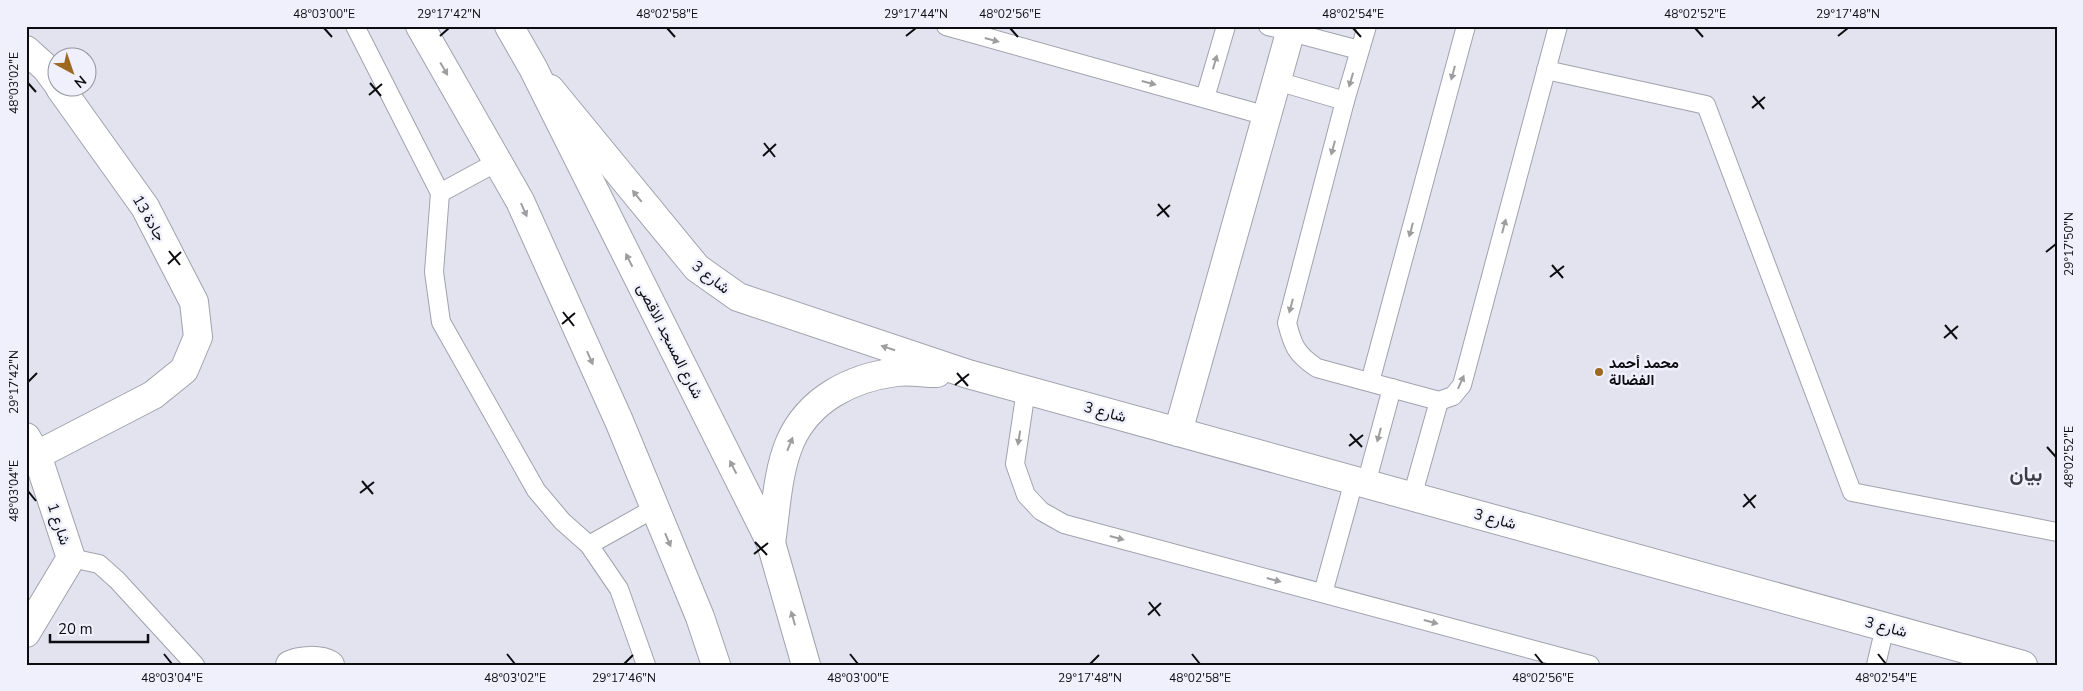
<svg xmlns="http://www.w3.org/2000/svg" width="2083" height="691" font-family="'Nunito Sans',Vazirmatn,sans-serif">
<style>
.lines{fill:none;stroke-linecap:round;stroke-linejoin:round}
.lane-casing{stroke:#a1a2ad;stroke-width:20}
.street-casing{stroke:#a1a2ad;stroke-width:30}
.secondary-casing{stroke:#a1a2ad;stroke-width:30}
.lane{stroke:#fff;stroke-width:18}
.street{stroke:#fff;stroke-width:28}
.secondary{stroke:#fff;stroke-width:28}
.oneway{fill:#9e9ea0}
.ticks{fill:none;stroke:#0d0d11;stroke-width:2}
.poi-dot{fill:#9d6920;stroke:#eff0fc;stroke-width:2}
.labels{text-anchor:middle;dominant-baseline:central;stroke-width:5;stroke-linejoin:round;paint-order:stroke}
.street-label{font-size:15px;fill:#0d0d11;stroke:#eff0fc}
.poi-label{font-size:15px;font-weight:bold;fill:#0d0d11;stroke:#eff0fc;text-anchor:start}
.district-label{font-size:20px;font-weight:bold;fill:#3b3c45;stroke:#eff0fc}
.neatline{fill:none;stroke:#0d0d11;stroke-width:2}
.ticks-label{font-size:12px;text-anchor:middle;fill:#0d0d11}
</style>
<rect width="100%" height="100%" fill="#e2e3ef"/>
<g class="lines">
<g class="lane-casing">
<g id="lane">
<path d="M355 26 440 193 434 272 441 322 536 490 562 521 589 545 619 589 646 665"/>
<path d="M946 26 1267 116"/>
<path d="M1268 26 1359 50"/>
<path d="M1367 26 1345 101 1287 323C1293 346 1296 354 1317 368L1439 401 1453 396 1462 385 1558 26"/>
<path d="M1546 70 1706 105 1852 492 2057 532"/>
<path d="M1277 81 1345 101"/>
<path d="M1205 98 1226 26"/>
<path d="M440 193 497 162"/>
<path d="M1370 382 1466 26"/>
<path d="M1026 390 1015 464 1026 495 1041 511 1064 524 1590 665"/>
<path d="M1366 484 1392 388"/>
<path d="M1412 497 1439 401"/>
<path d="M589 545 655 508"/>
<path d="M71 558 99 564 117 580 195 665"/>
<path d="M1323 593 1354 481"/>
<path d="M1876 665 1885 627"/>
</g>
</g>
<g class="street-casing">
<g id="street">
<path d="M26 50 46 68 58 84"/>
<path d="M550 89 697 268 738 297 968 374 2023 665"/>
<path d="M1178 432 1292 26"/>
<path d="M26 437 37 455 71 558 26 633"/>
<path d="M37 455 153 395 184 370 198 337 194 302 145 207 60 88"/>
<path d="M771 543C776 510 777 473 790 442 809 399 851 378 896 372 909 370 924 373 937 373"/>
<path d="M290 665C300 660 320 659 330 665"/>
</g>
</g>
<g class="secondary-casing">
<g id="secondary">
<path d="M420 26 520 201 619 421 700 617 716 665"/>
<path d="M509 26 533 68 771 543 806 665"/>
</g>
</g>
<use href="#lane" class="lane"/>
<use href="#street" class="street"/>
<use href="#secondary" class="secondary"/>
</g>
<defs><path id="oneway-solid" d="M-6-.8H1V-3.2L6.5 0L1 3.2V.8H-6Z" transform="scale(1.25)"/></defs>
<g class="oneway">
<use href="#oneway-solid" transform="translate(992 40) rotate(15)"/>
<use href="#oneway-solid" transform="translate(1215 62) rotate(-74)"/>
<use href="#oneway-solid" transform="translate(444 69) rotate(60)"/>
<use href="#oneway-solid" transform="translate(1453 73) rotate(105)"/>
<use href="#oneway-solid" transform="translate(1351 80) rotate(106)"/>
<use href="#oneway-solid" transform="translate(1149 83) rotate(15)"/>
<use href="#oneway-solid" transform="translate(1333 148) rotate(105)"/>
<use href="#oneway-solid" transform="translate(637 196) rotate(-129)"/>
<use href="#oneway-solid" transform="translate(524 210) rotate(66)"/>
<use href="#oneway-solid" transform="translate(1504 226) rotate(-75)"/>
<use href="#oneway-solid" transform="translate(1411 230) rotate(105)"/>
<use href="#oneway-solid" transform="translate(629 260) rotate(-117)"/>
<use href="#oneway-solid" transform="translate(1291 306) rotate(105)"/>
<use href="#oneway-solid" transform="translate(888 348) rotate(-162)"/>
<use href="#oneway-solid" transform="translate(590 358) rotate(66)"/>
<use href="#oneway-solid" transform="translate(1461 382) rotate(-66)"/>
<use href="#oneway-solid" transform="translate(1379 435) rotate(105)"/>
<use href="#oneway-solid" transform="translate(1019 438) rotate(99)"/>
<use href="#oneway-solid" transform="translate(790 444) rotate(-68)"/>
<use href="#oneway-solid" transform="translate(733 467) rotate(-117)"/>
<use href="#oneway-solid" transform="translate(1117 538) rotate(15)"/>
<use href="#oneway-solid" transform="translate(668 540) rotate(67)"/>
<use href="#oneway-solid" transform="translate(1274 580) rotate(15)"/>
<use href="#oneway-solid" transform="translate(793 618) rotate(-106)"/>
<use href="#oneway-solid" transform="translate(1431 622) rotate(15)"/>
</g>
<path class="ticks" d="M324 28 332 37M667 28 675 37M1010 28 1018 37M1353 28 1361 37M1695 28 1703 37M440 36 449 28M906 36 916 28M1838 36 1848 28M28 83 36 92M370 83 381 96M369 95 382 84M1753 96 1764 109M1752 108 1765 97M764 143 775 157M763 156 776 144M1158 204 1169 217M1157 216 1170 205M169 251 180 265M2046 252 2056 244M168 264 181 252M1552 265 1563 278M1550 277 1564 266M563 312 574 326M562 324 575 313M1945 325 1957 339M1944 338 1958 326M957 373 968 386M28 382 37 373M955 385 969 374M1350 434 1362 447M1349 446 1363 435M2047 447 2056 457M362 481 373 494M28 491 36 501M360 493 374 482M1744 494 1755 508M1743 507 1756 495M755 542 767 555M754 554 768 543M1149 602 1160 616M1148 615 1161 603M164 654 172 664M507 654 515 664M850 654 858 664M1192 654 1200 664M1535 654 1543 664M1878 654 1886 664M624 664 633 655M1090 664 1099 655"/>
<circle class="poi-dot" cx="1599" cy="372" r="5"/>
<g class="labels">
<g class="street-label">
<text transform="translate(149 218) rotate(60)">جادة 13</text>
<text transform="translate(711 277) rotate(38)">شارع 3</text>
<text transform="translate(670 341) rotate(63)">شارع المسجد الاقصى</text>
<text transform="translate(1105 412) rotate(15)">شارع 3</text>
<text transform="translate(1495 519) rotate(15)">شارع 3</text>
<text transform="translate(59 524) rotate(72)">شارع 1</text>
<text transform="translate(1886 627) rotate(15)">شارع 3</text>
</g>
<g class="poi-label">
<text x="1609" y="363">محمد أحمد<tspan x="1609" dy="17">الفضالة</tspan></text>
</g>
<g class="district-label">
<text x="2026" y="474">بيان</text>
</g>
</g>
<rect width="2083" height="691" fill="none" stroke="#eff0fc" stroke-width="55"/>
<g transform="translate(72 72) rotate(140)"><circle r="24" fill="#eff0fc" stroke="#95959e"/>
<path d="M0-4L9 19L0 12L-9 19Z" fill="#9d6920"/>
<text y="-8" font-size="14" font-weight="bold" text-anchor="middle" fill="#0d0d11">N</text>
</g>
<path d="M50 634v8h98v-8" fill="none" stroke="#0d0d11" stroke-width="2.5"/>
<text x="58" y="634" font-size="15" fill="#0d0d11" stroke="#eff0fc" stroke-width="4" paint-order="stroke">20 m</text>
<rect x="28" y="28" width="2028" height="636" class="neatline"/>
<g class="ticks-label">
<text x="324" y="18">48°03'00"E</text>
<text x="449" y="18">29°17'42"N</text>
<text x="667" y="18">48°02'58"E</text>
<text x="916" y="18">29°17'44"N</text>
<text x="1010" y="18">48°02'56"E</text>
<text x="1353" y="18">48°02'54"E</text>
<text x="1695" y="18">48°02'52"E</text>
<text x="1848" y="18">29°17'48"N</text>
<text transform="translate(14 83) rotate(-90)" y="4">48°03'02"E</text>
<text transform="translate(2069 244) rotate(-90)" y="4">29°17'50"N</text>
<text transform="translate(14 382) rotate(-90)" y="4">29°17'42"N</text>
<text transform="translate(2069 457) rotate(-90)" y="4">48°02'52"E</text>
<text transform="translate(14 491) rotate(-90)" y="4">48°03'04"E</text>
<text x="172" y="682">48°03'04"E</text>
<text x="515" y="682">48°03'02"E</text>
<text x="624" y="682">29°17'46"N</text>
<text x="858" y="682">48°03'00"E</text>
<text x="1090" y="682">29°17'48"N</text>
<text x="1200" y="682">48°02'58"E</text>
<text x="1543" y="682">48°02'56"E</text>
<text x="1886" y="682">48°02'54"E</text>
</g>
</svg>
